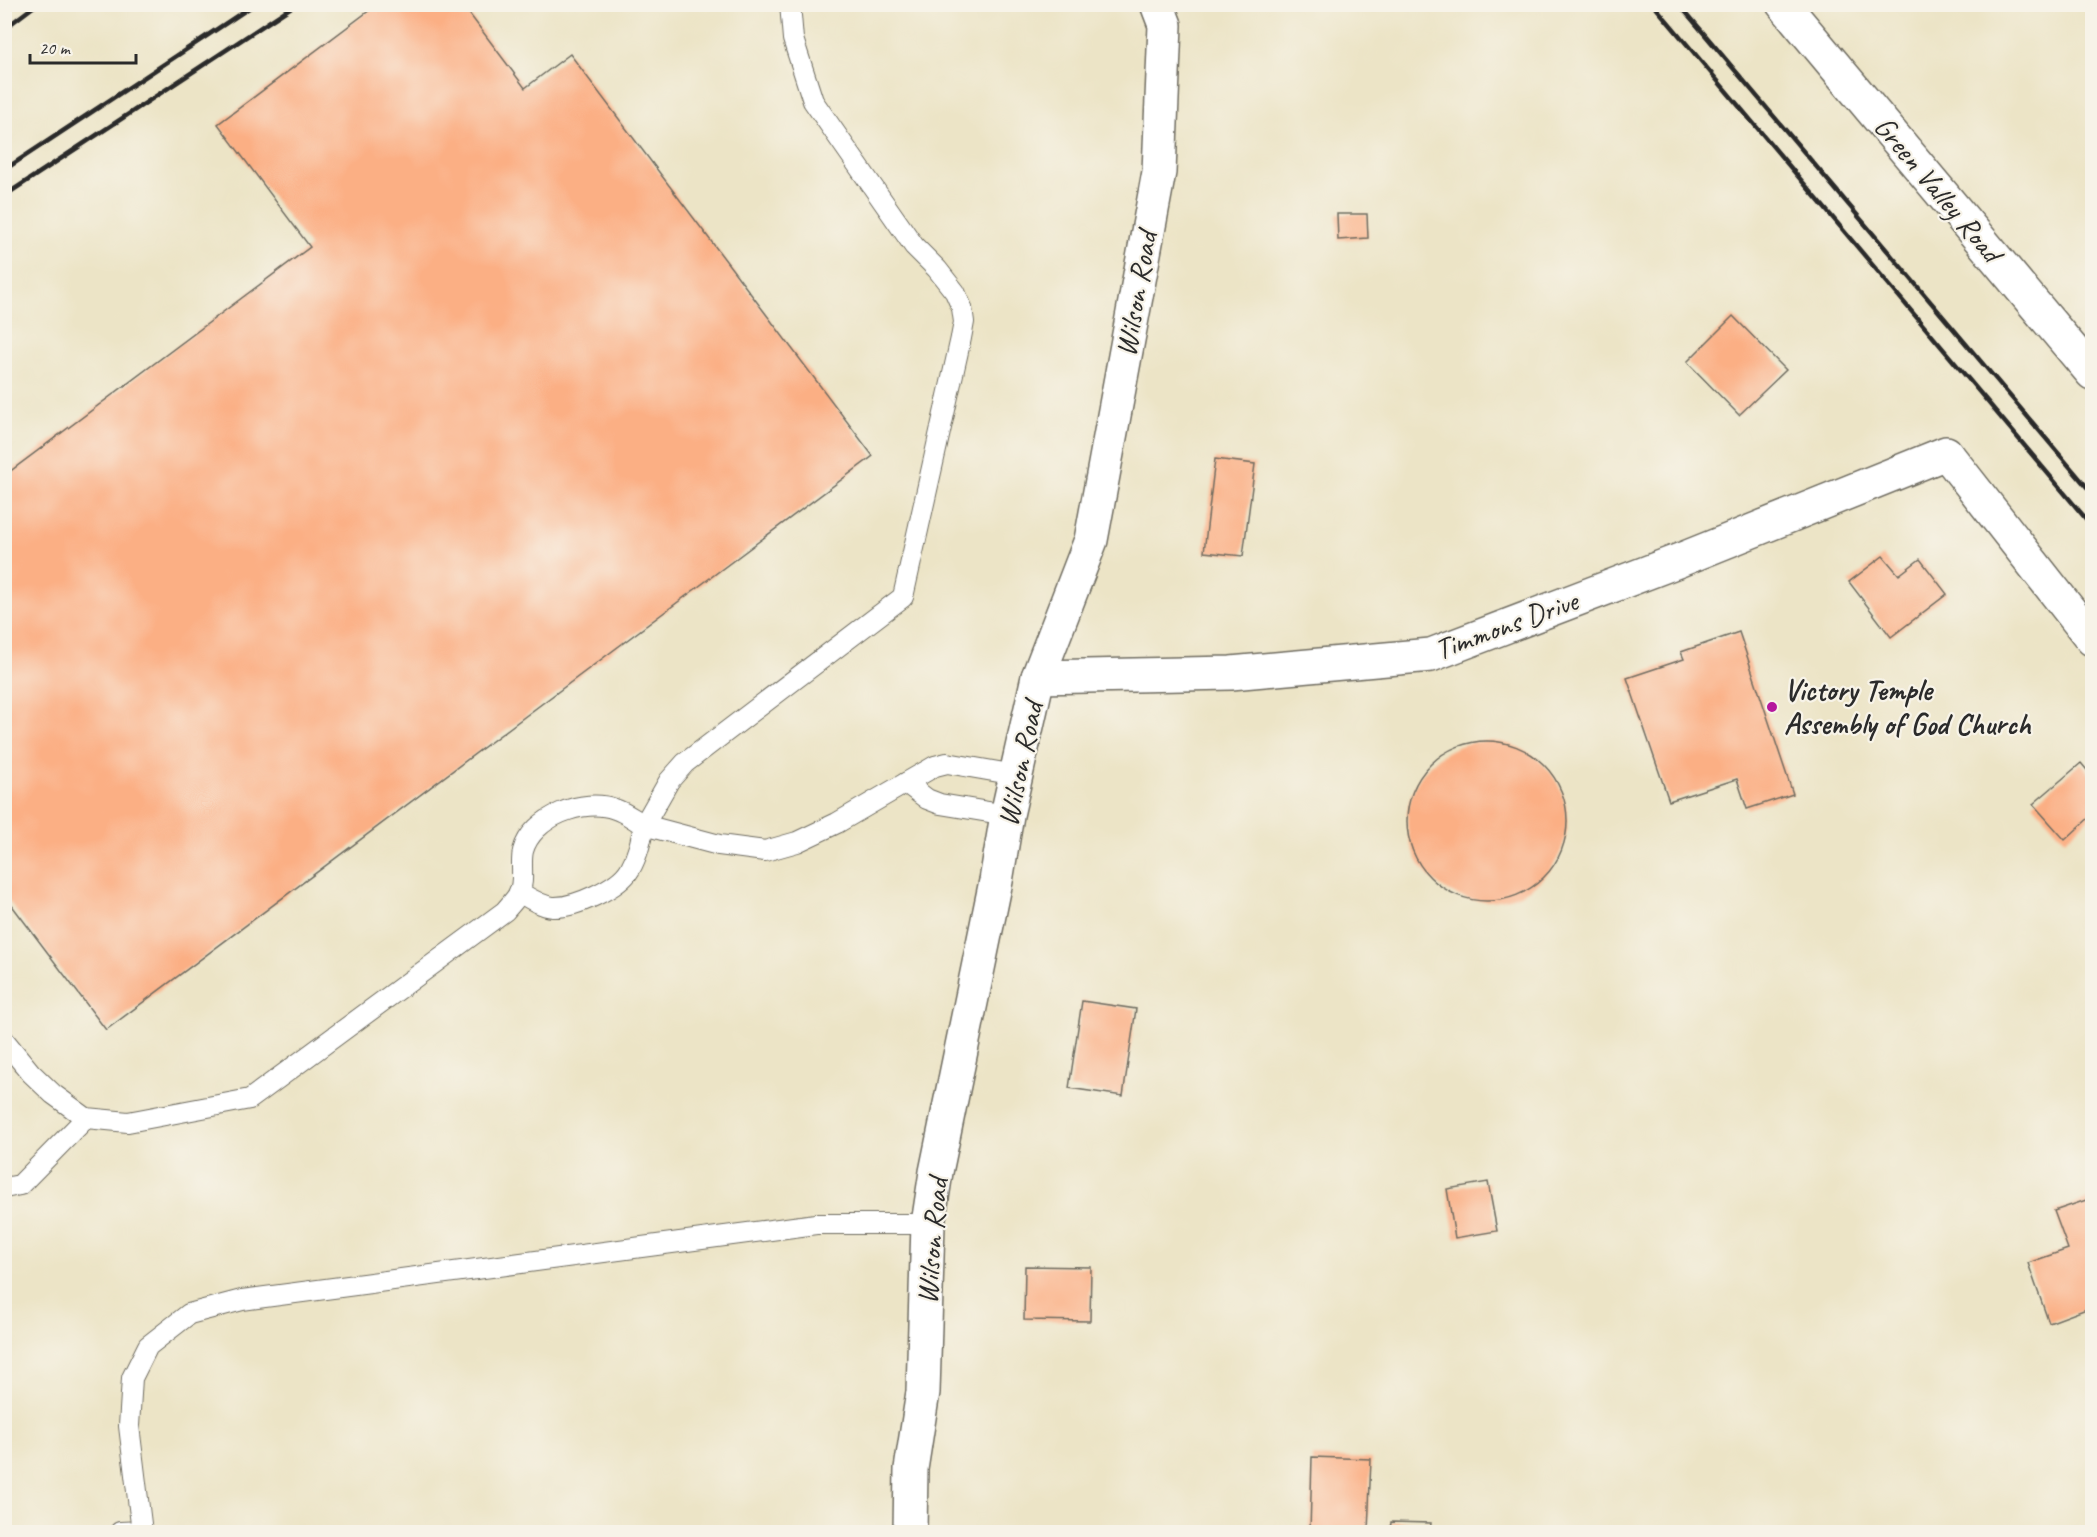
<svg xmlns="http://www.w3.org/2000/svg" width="2097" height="1537" font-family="Caveat,sans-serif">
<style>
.building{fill:#fbaf84}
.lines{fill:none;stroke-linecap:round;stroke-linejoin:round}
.lane-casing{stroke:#6f6c61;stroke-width:22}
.street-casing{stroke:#6f6c61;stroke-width:36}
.lane{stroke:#fff;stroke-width:20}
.street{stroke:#fff;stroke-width:33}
.rail{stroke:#2b2b2b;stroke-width:4.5}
.poi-dot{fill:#b5179e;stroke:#f7f3e8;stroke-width:2}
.labels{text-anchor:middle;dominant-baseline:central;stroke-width:4.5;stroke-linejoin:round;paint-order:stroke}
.street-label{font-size:30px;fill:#2b2b2b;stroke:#f7f3e8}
.poi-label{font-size:30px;font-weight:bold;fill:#2b2b2b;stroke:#f7f3e8;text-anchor:start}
</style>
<rect width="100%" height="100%" fill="#f7f3e8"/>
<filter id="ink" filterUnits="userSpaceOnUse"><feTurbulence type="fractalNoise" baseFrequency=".0167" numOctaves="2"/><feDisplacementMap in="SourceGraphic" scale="12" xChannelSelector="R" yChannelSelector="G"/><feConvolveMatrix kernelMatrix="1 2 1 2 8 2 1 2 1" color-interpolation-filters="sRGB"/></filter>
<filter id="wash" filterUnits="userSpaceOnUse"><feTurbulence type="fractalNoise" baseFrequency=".008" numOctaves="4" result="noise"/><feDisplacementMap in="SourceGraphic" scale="24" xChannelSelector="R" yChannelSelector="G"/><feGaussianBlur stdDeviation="1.35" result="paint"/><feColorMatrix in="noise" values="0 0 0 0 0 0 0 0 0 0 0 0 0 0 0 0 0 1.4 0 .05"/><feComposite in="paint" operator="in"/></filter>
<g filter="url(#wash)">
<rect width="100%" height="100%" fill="#ece4c6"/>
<g id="blocks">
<g class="building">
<path d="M378 4H462L525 88 570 54 873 456 106 1030 4 895V476L310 247 218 124Z"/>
<path d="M1337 214H1367L1368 238 1338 240Z"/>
<path d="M1733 316 1786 370 1739 415 1687 362Z"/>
<path d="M1215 459 1255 464 1243 556 1204 552Z"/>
<path d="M1883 556 1899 575 1920 559 1947 594 1891 637 1849 582Z"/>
<path d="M1739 632 1793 794 1747 809 1737 779 1669 801 1627 678 1684 659 1681 652Z"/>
<circle cx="1487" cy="821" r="80"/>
<path d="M2081 763 2092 776V815L2065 840 2033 804Z"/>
<path d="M1082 1001 1136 1009 1123 1096 1069 1088Z"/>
<path d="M1488 1182 1497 1231 1455 1238 1447 1189Z"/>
<path d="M2092 1198V1307L2049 1323 2028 1263 2068 1249 2054 1211Z"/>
<path d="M1025 1266 1091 1267 1090 1321 1024 1320Z"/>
<path d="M1312 1457 1371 1459 1368 1532H1310Z"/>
<path d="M1391 1522 1431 1523 1430 1532H1390Z"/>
</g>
</g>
</g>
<g filter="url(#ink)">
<use href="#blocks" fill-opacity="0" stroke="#6f6c61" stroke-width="1.5"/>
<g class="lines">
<g class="lane-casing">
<g id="lane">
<path d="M906 783 927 799 940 804 1007 815"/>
<path d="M519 892C529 898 541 906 553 907 574 908 619 888 630 869 638 855 641 840 644 825L719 845 765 851 797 842 837 823 935 766 947 763 1016 775"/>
<path d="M4 1040 31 1073 53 1094 86 1118 128 1122 250 1099 505 911C509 906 516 899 519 893 525 881 520 864 523 851 532 817 584 797 615 809 625 812 635 820 644 825L669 781 685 763 903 597 961 338 964 322 962 308 955 292 937 269 914 246 813 101 793 39 790 4"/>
<path d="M4 1188 20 1185 86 1118"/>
<path d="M120 1532 142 1531"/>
<path d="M142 1532 129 1426 132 1378 148 1346 189 1314 242 1300 816 1224H928"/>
</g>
</g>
<g class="street-casing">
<g id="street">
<path d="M1783 4 2092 373"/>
<path d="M1038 677 1231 673 1431 655 1680 560 1946 453 2092 639"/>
<path d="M910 1532 911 1469 923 1392 928 1224 936 1172 996 881 1007 815 1038 677 1091 540 1159 172 1165 25 1157 4"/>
</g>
</g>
<use href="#lane" class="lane"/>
<use href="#street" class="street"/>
<g class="rail">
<path d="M1653 4 2092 526"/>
<path d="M1679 4 2092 493"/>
<path d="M4 29 37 4"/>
<path d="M4 170 255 4"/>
<path d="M4 196 296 4"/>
</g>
</g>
</g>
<circle class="poi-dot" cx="1772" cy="707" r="6"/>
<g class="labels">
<g class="street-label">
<text transform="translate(1938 189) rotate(50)">Green Valley Road</text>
<text transform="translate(1136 294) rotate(-80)">Wilson Road</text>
<text transform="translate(1506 625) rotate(-20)">Timmons Drive</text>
<text transform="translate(1020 764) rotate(-78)">Wilson Road</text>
<text transform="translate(932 1241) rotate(-85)">Wilson Road</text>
</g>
<g class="poi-label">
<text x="1784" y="690">Victory Temple<tspan x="1784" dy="34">Assembly of God Church</tspan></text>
</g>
</g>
<rect width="2097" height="1537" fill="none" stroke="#f7f3e8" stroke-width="24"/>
<path d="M30 54v9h106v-9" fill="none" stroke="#2b2b2b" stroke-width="3"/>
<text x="39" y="54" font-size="18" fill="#2b2b2b" stroke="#f7f3e8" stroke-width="4.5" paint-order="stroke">20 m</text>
</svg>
